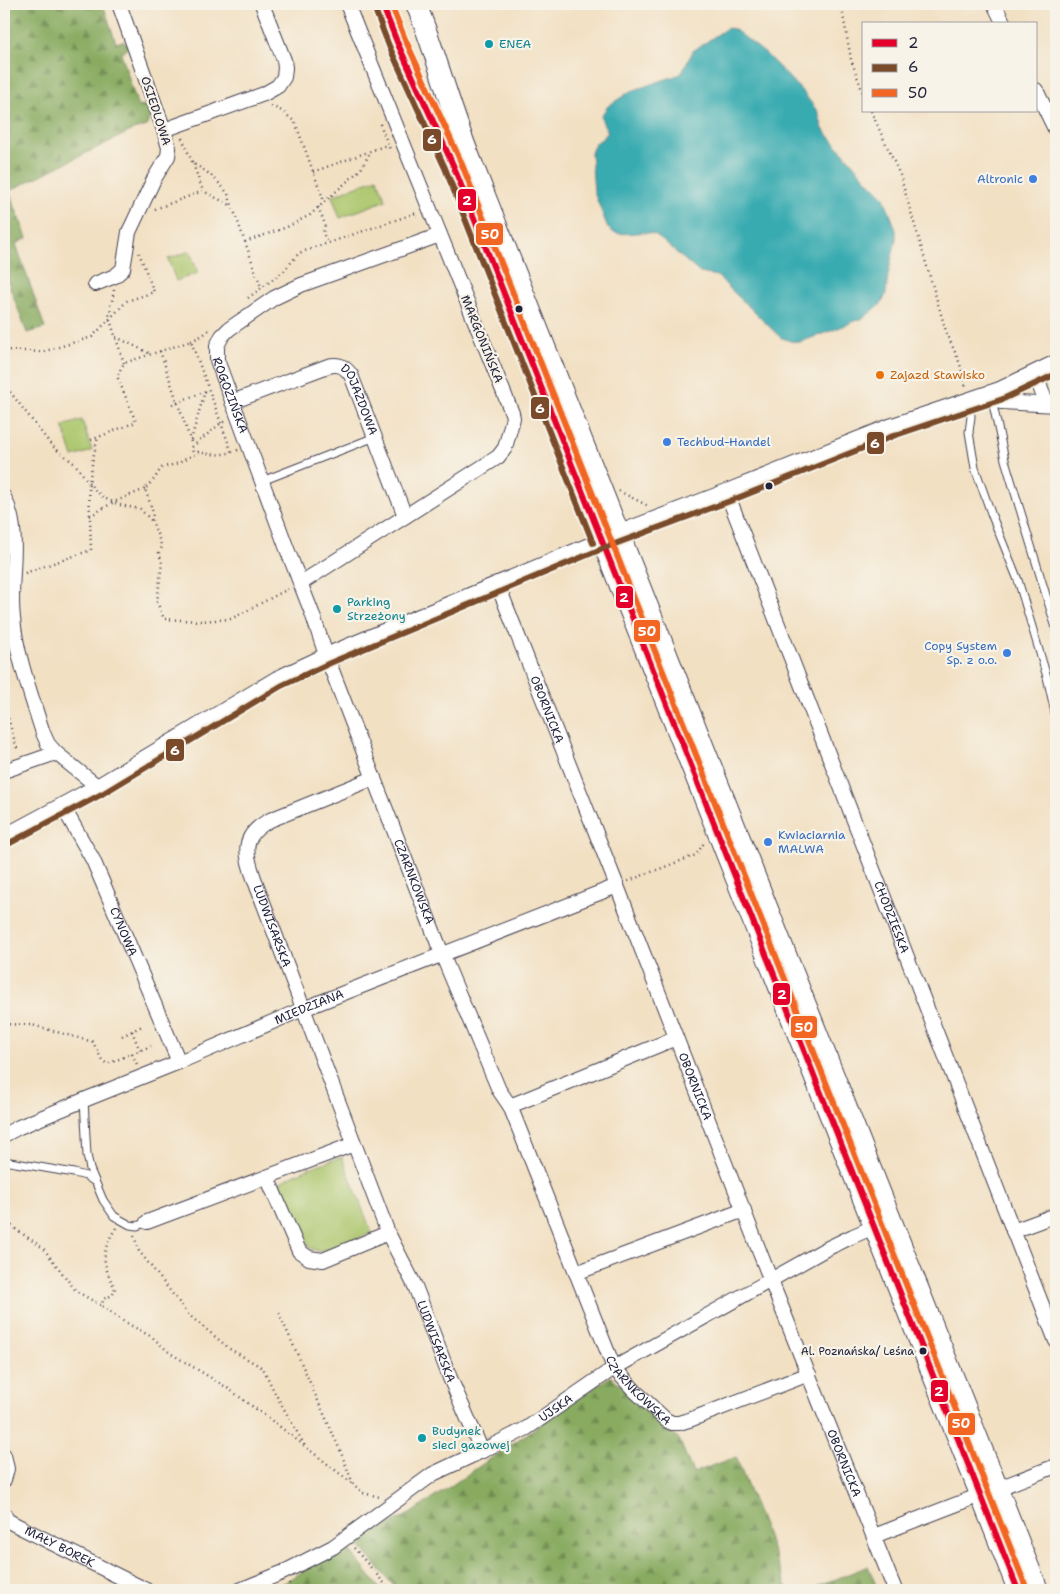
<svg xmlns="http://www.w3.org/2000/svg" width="1060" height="1594" font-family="'Shantell Sans',sans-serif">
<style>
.forest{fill:url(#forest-firs);stroke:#55664e}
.green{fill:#abc66c;stroke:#667454}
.water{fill:#39abb1;stroke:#2e6676}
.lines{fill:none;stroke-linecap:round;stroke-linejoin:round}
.service-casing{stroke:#413e4f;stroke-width:9}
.minor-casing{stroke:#413e4f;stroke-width:16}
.tertiary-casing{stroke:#413e4f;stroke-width:20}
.secondary-casing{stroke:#413e4f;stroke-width:22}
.path{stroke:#413e4f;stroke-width:2.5;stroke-dasharray:1 4;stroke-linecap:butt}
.service{stroke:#fff;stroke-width:7}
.minor{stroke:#fff;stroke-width:14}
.tertiary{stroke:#fff;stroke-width:18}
.secondary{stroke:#fff;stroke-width:20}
.bus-1-casing{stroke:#f7f3e8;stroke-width:10}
.bus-2-casing{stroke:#f7f3e8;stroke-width:10}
.bus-3-casing{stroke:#f7f3e8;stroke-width:10}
.bus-1{stroke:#e4002b;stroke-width:6}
.bus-2{stroke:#7a4b2a;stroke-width:6}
.bus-3{stroke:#f26522;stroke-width:6}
.culture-dot{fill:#0f9aa8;stroke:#f7f3e8;stroke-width:2}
.shop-dot{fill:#3f7fe0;stroke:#f7f3e8;stroke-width:2}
.bus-dot{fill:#22223b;stroke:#f7f3e8;stroke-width:2}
.food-dot{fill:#e8710a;stroke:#f7f3e8;stroke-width:2}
.labels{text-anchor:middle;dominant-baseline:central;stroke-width:4.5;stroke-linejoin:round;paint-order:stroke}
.bus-label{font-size:11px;fill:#22223b;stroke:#f7f3e8;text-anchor:end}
.culture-label{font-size:12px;fill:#0d838f;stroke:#f7f3e8;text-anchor:start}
.street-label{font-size:12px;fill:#22223b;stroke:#f7f3e8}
.shop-label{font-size:12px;fill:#366cbe;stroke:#f7f3e8;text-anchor:end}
.food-label{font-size:12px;fill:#c56008;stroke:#f7f3e8;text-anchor:start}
.line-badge{stroke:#f7f3e8;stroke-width:2}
.badge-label{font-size:14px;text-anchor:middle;font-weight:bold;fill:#fff}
</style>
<defs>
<pattern id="forest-firs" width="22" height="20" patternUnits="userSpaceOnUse" patternTransform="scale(1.25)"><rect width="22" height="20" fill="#88ab60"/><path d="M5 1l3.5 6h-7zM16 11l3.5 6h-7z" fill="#6f8b50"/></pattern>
</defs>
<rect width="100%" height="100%" fill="#f7f3e8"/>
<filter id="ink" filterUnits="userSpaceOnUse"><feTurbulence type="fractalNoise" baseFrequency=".02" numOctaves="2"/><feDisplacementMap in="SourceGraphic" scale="10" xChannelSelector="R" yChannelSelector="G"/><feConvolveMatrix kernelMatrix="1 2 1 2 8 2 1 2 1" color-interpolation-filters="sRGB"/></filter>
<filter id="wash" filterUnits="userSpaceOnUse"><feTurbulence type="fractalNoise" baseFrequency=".0096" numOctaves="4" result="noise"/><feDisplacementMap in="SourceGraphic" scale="20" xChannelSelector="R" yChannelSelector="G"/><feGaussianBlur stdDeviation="1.12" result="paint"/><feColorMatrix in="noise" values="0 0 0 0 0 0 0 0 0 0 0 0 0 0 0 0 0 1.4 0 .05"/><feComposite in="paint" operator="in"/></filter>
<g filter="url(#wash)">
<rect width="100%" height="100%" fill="#f2e0c3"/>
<g class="forest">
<path d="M4 4H103L116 43 123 41 127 44C128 51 125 50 121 53L138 107 145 105 150 112 147 126 133 130 9 191 27 238 16 244 45 328 27 333 4 271Z"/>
<path d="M611 1376 679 1439 693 1473 736 1457 788 1590H397L355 1540 410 1514Z"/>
<path d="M345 1545 381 1590H264L284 1583Z"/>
<path d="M868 1566 878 1590H809Z"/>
</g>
<g class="green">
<path d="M377 178 386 200 340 218 332 196Z"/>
<path d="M190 251 198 273 176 281 168 259Z"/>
<path d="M82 420 92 451 73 457 63 426Z"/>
<path d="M342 1157 372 1233 332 1248 318 1251 310 1248 294 1216 279 1183C298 1171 320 1164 342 1157Z"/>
</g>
<path class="water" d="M727 28 734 29 766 54 803 92 818 112 823 129 867 180 884 197 896 230V239L888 275 886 294 882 303 865 317 836 329 800 342 790 341 780 337 717 276 700 273 656 235C643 228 617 240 608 228L594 192 591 153 595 143 602 139 608 132 603 123 601 116 608 106 631 91 681 74 693 51Z"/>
</g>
<g filter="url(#ink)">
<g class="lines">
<g class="service-casing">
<g id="service">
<path d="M992 400 1005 460 1056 628"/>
<path d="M970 402 971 417 969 432 975 468 992 516 1018 580 1047 677 1056 717"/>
<path d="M262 481 375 437"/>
<path d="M84 1100 87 1155 90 1169 103 1200 114 1216 130 1225 137 1226 147 1222"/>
<path d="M4 1161 74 1173 86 1176 95 1182"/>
</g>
</g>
<g class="minor-casing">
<g id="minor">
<path d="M994 4 1004 24"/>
<path d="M1036 90 1056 131"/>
<path d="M164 130 264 94 278 86 284 77 285 68 284 60 262 4"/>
<path id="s1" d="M440 235 301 285 274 298 229 329 222 336 217 346V360L287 549 312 613 326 655 442 954 499 1090 510 1106 614 1368 635 1391 666 1420 672 1423H679L692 1419 809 1374"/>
<path d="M95 284 115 276 123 269 129 232 154 179 168 156 169 148 164 130 119 4"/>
<path d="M1039 373C1039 386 1041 394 1049 404"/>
<path d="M980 399 1002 402 1056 405"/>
<path id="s2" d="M232 402 328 366C339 363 344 366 351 375L405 516"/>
<path id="s3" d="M727 493 1056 1341"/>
<path d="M4 497C23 535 8 578 13 618 16 654 32 698 43 733L48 744 56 753"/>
<path d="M301 583 498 457 505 448 513 418 512 413 347 4"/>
<path id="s4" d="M497 583 617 886 771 1281 895 1590"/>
<path d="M4 771 56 753 97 786"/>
<path id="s5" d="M374 778 270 820C240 836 245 853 255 881L388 1233 415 1286 450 1378 482 1451"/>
<path id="s6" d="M62 805 93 860 179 1062"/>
<path d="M4 836 97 786 277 678 326 655 601 540"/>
<path d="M510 1106 676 1038"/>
<path id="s7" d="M4 1135 19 1127 84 1100 179 1062 303 1009 617 886"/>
<path d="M267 1177 299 1251 309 1258 323 1260 388 1233"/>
<path d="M147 1222 354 1144"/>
<path d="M1013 1231 1056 1215"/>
<path d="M576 1273 744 1210"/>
<path d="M4 1455 7 1469 4 1480"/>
<path id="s8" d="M4 1514 7 1520 14 1524 146 1590"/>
<path d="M874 1536 1056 1466"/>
<path id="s9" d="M240 1590 284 1572 333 1547 433 1474 482 1451 527 1428 614 1368 824 1250 853 1236 874 1227"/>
</g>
</g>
<g class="tertiary-casing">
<path id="tertiary" d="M607 539 727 493 890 428 1000 391 1056 364"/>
</g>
<g class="secondary-casing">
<g id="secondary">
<path d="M382 4 397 42 453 165 1018 1590"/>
<path d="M416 4C437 55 450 109 471 160L1038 1590"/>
</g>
</g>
<g class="path">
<path d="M841 4 851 59 864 96"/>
<path d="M271 106 282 111 295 122 324 201"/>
<path d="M871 111 900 175 946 331 960 364 966 388"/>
<path d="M380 124 391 152"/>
<path d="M182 138 193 164C207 170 219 182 228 194L261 287"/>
<path d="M193 164 203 191"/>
<path d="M313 172 387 145"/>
<path d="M318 207 325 224 323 233 327 244"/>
<path d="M155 209 203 191 230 205"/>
<path d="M245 242 287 227 310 215 361 169 371 151"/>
<path d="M114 290 109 317 124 363"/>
<path d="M248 298 284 271 299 253 416 213 417 216"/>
<path d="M116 337 151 354"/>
<path d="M191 341 203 335 209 330"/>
<path d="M4 350 42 352 92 337 127 301 154 292 139 253"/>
<path d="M160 351 191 442 193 454"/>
<path d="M4 384 52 446 75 464 93 488 104 498 120 505 140 509 152 521"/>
<path d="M172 404 209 390"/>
<path d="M91 440 136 422 117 376 124 363 191 341 232 453"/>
<path d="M191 440 205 391"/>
<path d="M192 447 221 423 226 421"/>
<path d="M238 450C222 456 214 455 198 452L179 463 161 468 155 478 145 489 153 512 152 521 162 547 159 553 162 563 157 602 164 619 200 621 231 619 288 589"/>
<path d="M619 491 650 507"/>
<path d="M90 516 114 502 145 489"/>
<path d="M25 573 91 550 89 484 93 458 98 437"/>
<path d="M4 704 18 752"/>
<path d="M628 881 696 855 704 843"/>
<path d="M4 1024 32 1025 93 1042 102 1060 107 1064 151 1046"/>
<path d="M132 1031 140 1051"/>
<path d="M122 1036 142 1026"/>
<path d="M132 1054 138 1066"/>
<path d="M4 1219 14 1228 43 1248 76 1291 102 1306"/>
<path d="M116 1228C100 1252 102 1264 115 1288L113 1295 103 1299 102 1306 123 1321 152 1337 170 1353 226 1387 279 1426 353 1484"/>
<path d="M134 1236 139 1251 189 1315 230 1349 263 1368 275 1393 305 1446"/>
<path d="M279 1313 340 1450 353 1484 363 1493 380 1497"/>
<path d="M354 1548 390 1590"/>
<path d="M289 1583 292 1590"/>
</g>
<use href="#service" class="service"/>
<use href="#minor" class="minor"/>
<use href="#tertiary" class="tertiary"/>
<use href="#secondary" class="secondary"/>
<g class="bus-1-casing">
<path id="bus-1" d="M382 4 397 42 453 165 1018 1590"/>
</g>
<g class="bus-2-casing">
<g id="bus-2">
<path d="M374 7 389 46 445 168 593 543"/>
<path d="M8 844 102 794 281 686 330 663 604 548 730 501 893 436 1003 399 1054 375"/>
</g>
</g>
<g class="bus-3-casing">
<path id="bus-3" d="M391 4 405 39 461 162 1026 1587"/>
</g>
<use href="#bus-1" class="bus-1"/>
<use href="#bus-2" class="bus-2"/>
<use href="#bus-3" class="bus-3"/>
</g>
</g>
<g class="culture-dot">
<circle cx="489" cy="44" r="5"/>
<circle cx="337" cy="609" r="5"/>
<circle cx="422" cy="1438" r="5"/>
</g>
<g class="shop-dot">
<circle cx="1033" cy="179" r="5"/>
<circle cx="667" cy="442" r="5"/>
<circle cx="1007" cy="653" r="5"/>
<circle cx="768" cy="842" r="5"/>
</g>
<g class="bus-dot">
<circle cx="519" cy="309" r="4.5"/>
<circle cx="769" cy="486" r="4.5"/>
<circle cx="923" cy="1351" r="4.5"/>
</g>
<circle class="food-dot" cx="880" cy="375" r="5"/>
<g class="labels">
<g class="bus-label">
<text x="914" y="1351">Al. Poznańska/ Leśna</text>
</g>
<g class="culture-label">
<text x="499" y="44">ENEA</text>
<text x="347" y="602">Parking<tspan x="347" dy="14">Strzeżony</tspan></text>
<text x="432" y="1431">Budynek<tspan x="432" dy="14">sieci gazowej</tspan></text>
</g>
<g class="street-label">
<text transform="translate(156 111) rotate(72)">OSIEDLOWA</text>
<text transform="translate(482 339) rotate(68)">MARGONIŃSKA</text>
<text stroke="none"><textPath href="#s1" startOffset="305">ROGOZIŃSKA</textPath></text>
<text stroke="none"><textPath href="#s2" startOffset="155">DOJAZDOWA</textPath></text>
<text stroke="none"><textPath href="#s4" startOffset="136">OBORNICKA</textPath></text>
<text stroke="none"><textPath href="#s1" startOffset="825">CZARNKOWSKA</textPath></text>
<text stroke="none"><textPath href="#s3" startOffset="455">CHODZIESKA</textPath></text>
<text stroke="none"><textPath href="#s5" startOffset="232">LUDWISARSKA</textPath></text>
<text stroke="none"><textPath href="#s6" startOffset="141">CYNOWA</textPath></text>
<text stroke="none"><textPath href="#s7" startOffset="331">MIEDZIANA</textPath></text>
<text stroke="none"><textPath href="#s4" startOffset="541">OBORNICKA</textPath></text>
<text stroke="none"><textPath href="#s5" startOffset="679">LUDWISARSKA</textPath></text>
<text stroke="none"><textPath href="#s1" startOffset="1384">CZARNKOWSKA</textPath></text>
<text stroke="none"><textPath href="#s9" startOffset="366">UJSKA</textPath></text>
<text stroke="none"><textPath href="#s4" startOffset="946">OBORNICKA</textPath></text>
<text stroke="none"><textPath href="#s8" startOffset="66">MAŁY BOREK</textPath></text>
</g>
<g class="shop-label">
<text x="1023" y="179">Altronic</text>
<text x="677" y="442" text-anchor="start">Techbud-Handel</text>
<text x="997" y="646">Copy System<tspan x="997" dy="14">Sp. z o.o.</tspan></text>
<text x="778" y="835" text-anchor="start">Kwiaciarnia<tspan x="778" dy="14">MALWA</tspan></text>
</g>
<g class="food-label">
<text x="890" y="375">Zajazd Stawisko</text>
</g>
</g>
<g class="line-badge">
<rect x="422" y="128" width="20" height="24" rx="5" fill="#7a4b2a"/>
<rect x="457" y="188" width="20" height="24" rx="5" fill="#e4002b"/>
<rect x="475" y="222" width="29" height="24" rx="5" fill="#f26522"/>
<rect x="530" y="396" width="20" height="24" rx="5" fill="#7a4b2a"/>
<rect x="866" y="431" width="19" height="24" rx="5" fill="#7a4b2a"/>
<rect x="615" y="585" width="19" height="24" rx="5" fill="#e4002b"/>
<rect x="633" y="619" width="28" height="24" rx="5" fill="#f26522"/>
<rect x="165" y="738" width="20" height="24" rx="5" fill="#7a4b2a"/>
<rect x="772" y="982" width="19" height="24" rx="5" fill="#e4002b"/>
<rect x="790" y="1015" width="28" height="24" rx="5" fill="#f26522"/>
<rect x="930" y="1379" width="19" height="24" rx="5" fill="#e4002b"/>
<rect x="947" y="1412" width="29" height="24" rx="5" fill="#f26522"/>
</g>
<g class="badge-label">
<text x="432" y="144">6</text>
<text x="467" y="205">2</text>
<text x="490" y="239">50</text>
<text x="540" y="413">6</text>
<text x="875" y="448">6</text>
<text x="624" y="602">2</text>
<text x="647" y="636">50</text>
<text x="175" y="755">6</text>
<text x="782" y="999">2</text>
<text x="804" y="1032">50</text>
<text x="939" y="1396">2</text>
<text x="961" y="1428">50</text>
</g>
<rect width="1060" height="1594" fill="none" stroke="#f7f3e8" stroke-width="20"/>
<rect x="862" y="22" width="175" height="90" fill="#f7f3e8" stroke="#a29fa3"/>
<rect x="872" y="39" width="25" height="8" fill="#e4002b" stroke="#a29fa3"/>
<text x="908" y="48" font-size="15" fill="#22223b">2</text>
<rect x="872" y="64" width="25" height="8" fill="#7a4b2a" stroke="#a29fa3"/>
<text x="908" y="72" font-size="15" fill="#22223b">6</text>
<rect x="872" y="89" width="25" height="8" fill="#f26522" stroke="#a29fa3"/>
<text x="908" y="98" font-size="15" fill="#22223b">50</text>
</svg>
